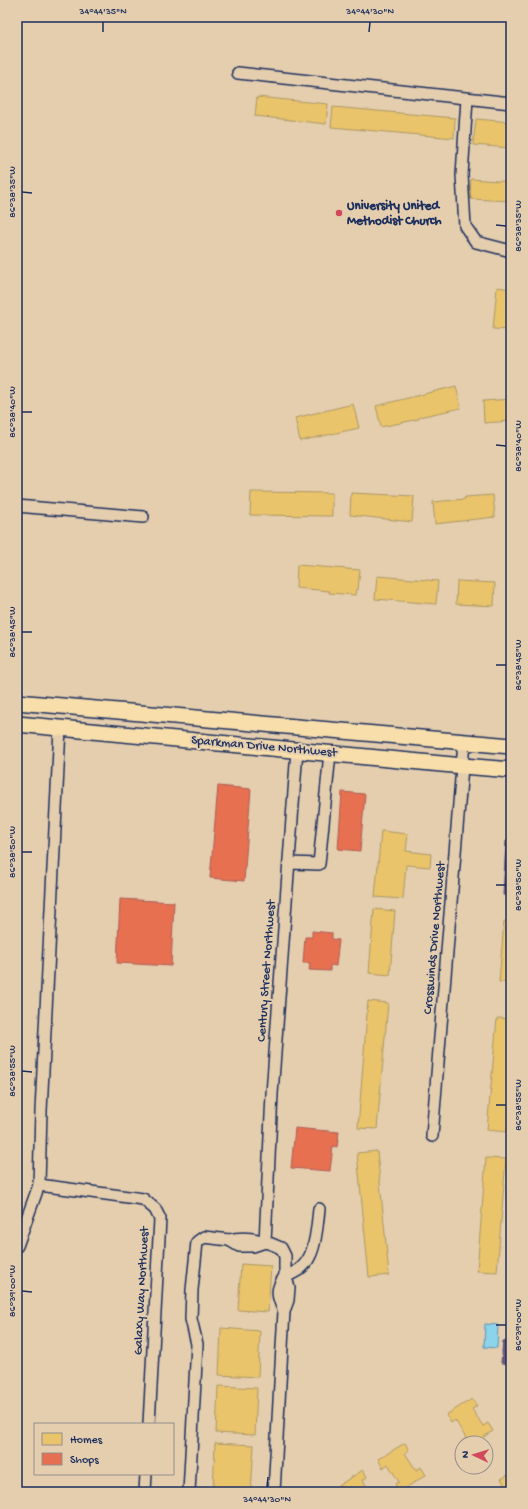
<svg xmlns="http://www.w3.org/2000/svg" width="528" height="1509" font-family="'Gochi Hand',sans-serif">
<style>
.water{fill:#8bd4ec;stroke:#5e92b3}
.homes{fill:#e9c46a;stroke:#ab9766}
.shops{fill:#e76f51;stroke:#aa5c55}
.offices{fill:#6d597a;stroke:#544c72}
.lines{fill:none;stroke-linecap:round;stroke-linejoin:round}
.minor-casing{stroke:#1b2f5e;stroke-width:14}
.major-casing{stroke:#1b2f5e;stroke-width:18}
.minor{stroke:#e5ceae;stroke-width:11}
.major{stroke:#f8deab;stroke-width:15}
.ticks{fill:none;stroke:#1b2f5e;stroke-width:1.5}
.poi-dot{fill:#d1495b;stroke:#e5ceae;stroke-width:1.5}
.labels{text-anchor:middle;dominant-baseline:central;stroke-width:4;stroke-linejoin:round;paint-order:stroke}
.poi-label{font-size:13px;font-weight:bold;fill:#1b2f5e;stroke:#e5ceae;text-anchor:start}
.street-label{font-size:13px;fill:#1b2f5e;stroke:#e5ceae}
.neatline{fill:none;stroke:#1b2f5e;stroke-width:1.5}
.ticks-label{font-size:10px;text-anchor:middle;fill:#1b2f5e}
</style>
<rect width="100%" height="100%" fill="#e5ceae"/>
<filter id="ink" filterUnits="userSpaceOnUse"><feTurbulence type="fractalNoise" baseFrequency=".025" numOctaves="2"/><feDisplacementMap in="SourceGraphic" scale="8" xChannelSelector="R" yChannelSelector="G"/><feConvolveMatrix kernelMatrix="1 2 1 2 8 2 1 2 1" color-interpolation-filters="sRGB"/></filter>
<g filter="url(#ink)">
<path class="water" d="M485 1324 498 1325 497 1348 484 1347Z"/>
<g class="homes">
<path d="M257 97 328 104 326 124 255 116Z"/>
<path d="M333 107 455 118 454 138 331 127Z"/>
<path d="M476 119 511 122V148L473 145Z"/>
<path d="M471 179 511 182V201L470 199Z"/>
<path d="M497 287 511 289V330L493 329Z"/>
<path d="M456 386 461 408 419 417V419L381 427 376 406Z"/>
<path d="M511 399V421L484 423 483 401Z"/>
<path d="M353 404 359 428 300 441 295 418Z"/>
<path d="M251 492 332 493V516L250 515Z"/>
<path d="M351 493 414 496 412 522 350 515Z"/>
<path d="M493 495 495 517 435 524 433 502 465 499V497Z"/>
<path d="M297 565 360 570 358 590 356 589 355 595 329 593V591L296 588Z"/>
<path d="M377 576 438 581 436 604 375 599Z"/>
<path d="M457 581 495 583 494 606 456 604Z"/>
<path d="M381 831 408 834 406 851 431 854 430 867 406 865 403 899 375 897Z"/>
<path d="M374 909 395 911 390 975 369 973Z"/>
<path d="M504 921 511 922V983L499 982Z"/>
<path d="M368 1001 388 1003 377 1129 358 1128Z"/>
<path d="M497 1018 511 1019V1086L507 1132 487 1130Z"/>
<path d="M377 1151 389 1275 369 1277 357 1153Z"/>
<path d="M486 1158 506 1159 497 1272 477 1271Z"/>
<path d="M241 1264 271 1266 268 1312 238 1310Z"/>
<path d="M221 1328 260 1331 258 1377 219 1375Z"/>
<path d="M218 1386 257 1388 255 1435 216 1433Z"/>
<path d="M472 1399 477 1406 472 1409 483 1426 488 1423 493 1431 474 1443H463L462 1441 466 1438 455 1420 451 1423 446 1415Z"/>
<path d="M215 1443 254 1445 251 1492 213 1490Z"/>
<path d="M405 1443 409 1450 405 1453 416 1470 421 1467 426 1475 399 1492 395 1484 399 1482 388 1464 383 1468 378 1459Z"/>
<path d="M363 1470 367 1477 363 1480 370 1492H339L336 1487Z"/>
<path d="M511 1473V1492H493L505 1485 501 1479Z"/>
<path d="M490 1488 493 1492H482Z"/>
</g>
<g class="shops">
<path d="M218 786 251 789 244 881 210 878Z"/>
<path d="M342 792 365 794 360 851 338 849Z"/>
<path d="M120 899 174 902 171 966 117 963Z"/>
<path d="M312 931 332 933V939L339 940 336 966 330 965V971L309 970 310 963H303L305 937H312Z"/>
<path d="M295 1128 339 1132 337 1147 333 1146 330 1171 291 1168Z"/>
</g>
<g class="offices">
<path d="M506 841H511V896L503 895Z"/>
<path d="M509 1331H511V1364L501 1363 503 1341H508Z"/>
</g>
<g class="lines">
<g class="minor-casing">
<g id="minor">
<path d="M238 73 511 103"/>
<path d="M467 99 462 175 465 226 476 242 511 251"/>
<path d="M17 506 143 517"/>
<path d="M289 863 319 864 330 753"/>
<path d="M432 1136 464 742"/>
<path d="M39 1185 143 1199 155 1209 160 1219 149 1424"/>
<path d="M229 1240C247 1235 264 1240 281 1248L285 1256V1276L289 1287 288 1300 284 1311 274 1492"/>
<path d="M265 1242 272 1094 297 750"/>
<path d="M17 1246 39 1185 41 1111 60 728"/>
<path d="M284 1311C277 1297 275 1289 285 1276 316 1269 316 1235 319 1209"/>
<path d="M145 1492 146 1474"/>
<path d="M189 1492 197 1344 191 1319 192 1290 197 1242 204 1237 229 1240 239 1246H253L265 1242"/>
</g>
</g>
<g class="major-casing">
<g id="major">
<path d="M17 702 511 746"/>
<path d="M17 724 463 766 511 770"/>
</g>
</g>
<use href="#minor" class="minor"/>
<use href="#major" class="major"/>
</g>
</g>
<path class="ticks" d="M103 32V22M369 32 370 22M22 192 32 193M496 225 506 226M22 412H32M496 445 506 446M22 632H32M496 665H506M22 852H32M496 885H506M22 1071 32 1072M496 1105H506M22 1291 32 1292M496 1325H506M267 1487 268 1477"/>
<circle class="poi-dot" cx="339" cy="213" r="4"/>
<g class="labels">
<g class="poi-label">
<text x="347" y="206">University United<tspan x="347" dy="15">Methodist Church</tspan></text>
</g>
<g class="street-label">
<text transform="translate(264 747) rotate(5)">Sparkman Drive Northwest</text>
<text transform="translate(435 938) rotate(-85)">Crosswinds Drive Northwest</text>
<text transform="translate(267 971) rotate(-86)">Century Street Northwest</text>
<text transform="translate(142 1291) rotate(-87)">Galaxy Way Northwest</text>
</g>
</g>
<rect width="528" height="1509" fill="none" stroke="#e5ceae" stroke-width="44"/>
<rect x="34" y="1423" width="140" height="52" fill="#e5ceae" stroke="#948e8e"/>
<rect x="42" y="1433" width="20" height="12" fill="#e9c46a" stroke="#948e8e"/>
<text x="70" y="1443" font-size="12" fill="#1b2f5e">Homes</text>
<rect x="42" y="1453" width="20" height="12" fill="#e76f51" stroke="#948e8e"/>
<text x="70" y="1463" font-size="12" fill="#1b2f5e">Shops</text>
<g transform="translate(474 1455) rotate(274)"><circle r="19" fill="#e5ceae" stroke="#948e8e"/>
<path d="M0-3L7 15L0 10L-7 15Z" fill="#d1495b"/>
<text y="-6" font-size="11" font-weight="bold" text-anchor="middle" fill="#1b2f5e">N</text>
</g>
<rect x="22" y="22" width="484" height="1465" class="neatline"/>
<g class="ticks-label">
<text x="103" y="14">34°44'35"N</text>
<text x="370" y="14">34°44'30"N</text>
<text transform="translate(11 192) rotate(-90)" y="4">86°38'35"W</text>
<text transform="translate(517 226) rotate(-90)" y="4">86°38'35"W</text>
<text transform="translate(11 412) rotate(-90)" y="4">86°38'40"W</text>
<text transform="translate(517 446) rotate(-90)" y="4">86°38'40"W</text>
<text transform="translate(11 632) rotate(-90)" y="4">86°38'45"W</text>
<text transform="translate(517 665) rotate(-90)" y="4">86°38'45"W</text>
<text transform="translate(11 852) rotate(-90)" y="4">86°38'50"W</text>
<text transform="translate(517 885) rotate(-90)" y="4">86°38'50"W</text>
<text transform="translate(11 1071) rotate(-90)" y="4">86°38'55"W</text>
<text transform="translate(517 1105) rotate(-90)" y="4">86°38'55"W</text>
<text transform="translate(11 1291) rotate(-90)" y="4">86°39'00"W</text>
<text transform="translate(517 1325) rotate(-90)" y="4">86°39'00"W</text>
<text x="267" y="1502">34°44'30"N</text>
</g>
</svg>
